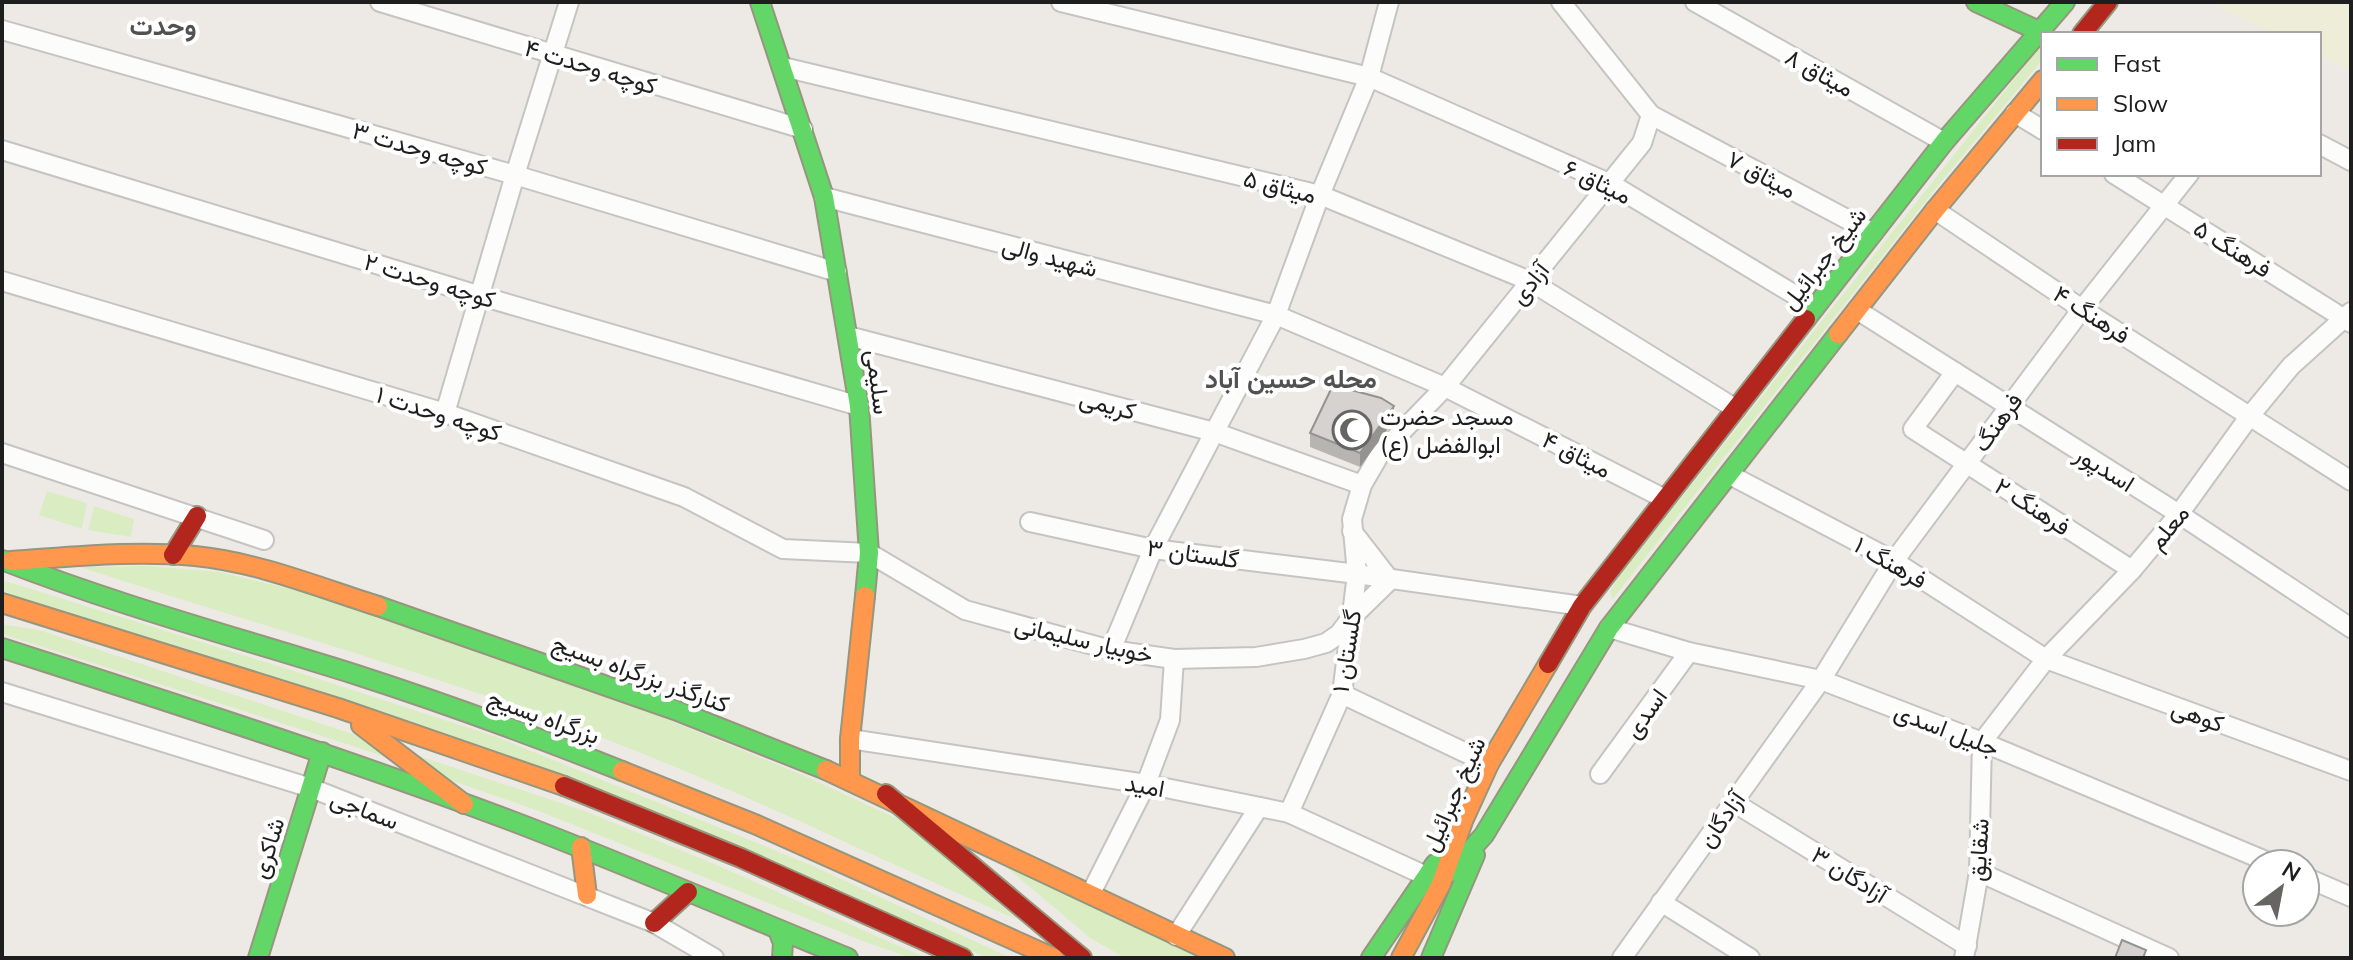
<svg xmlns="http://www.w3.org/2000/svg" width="2353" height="960" font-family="Mulish,Vazirmatn,sans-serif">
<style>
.farmland{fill:#eeeed8}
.grass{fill:#daedc2}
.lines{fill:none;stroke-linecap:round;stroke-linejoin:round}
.street-casing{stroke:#c5c4c2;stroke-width:22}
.fast-casing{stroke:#96967e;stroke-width:22}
.slow-casing{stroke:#96967e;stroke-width:22}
.jam-casing{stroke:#96967e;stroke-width:22}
.street{stroke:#fcfcfb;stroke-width:18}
.fast{stroke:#63d668;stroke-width:18}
.slow{stroke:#ff974d;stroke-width:18}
.jam{stroke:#b3261e;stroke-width:18}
.wall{fill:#b7b5b2}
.shaded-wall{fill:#959391}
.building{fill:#d5d2cf;stroke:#959391;stroke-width:2}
.labels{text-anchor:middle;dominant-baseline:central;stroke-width:8;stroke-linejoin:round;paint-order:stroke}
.street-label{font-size:24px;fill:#1e1e1e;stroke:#fff}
.poi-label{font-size:24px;fill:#1e1e1e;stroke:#fff;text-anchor:start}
.neighbourhood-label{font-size:26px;font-weight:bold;fill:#515151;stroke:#fff}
</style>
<rect width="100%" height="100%" fill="#edeae6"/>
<path class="farmland" d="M2222 2H2351V71L2319 55V34H2275L2213 4Z"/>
<g class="grass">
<path d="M2043 43V59L1940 183 1612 600 1610 591 1622 572Z"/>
<path d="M47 491 87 503 82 529 39 515Z"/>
<path d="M94 506 134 519 131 537 88 530Z"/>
<path d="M148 566 220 572 319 596 647 711 805 776 902 821 1018 920C861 852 708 774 546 717 392 662 234 617 79 567Z"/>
<path d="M2 580 291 670 497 737 811 865 1011 958H987L836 888 2 591Z"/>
<path d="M2 624 39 630 585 811 717 865 926 958H911L868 943 536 810 353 746 2 634Z"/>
<path d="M1004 865 1205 958H1125L1090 938Z"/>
</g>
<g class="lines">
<g class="street-casing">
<g id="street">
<path d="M380 2 803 129"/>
<path d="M1061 2 1369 77 1611 184 1815 307"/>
<path d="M1695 2 1944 142"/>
<path d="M2 30 515 175 837 272"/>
<path d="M783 67 1320 195 1530 281 1736 409"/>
<path d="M2015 113 2043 130"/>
<path d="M1651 115 1873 233"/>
<path d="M2319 144 2351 161"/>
<path d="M2 150 481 296 859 406"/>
<path d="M2114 174 2351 323"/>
<path d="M824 197 1276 315 1445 387 1665 499"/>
<path d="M1935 210 2082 309 2351 481"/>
<path d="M2 281 445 413 684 497 783 549 869 553 965 610 1111 650 1174 659 1256 657 1304 649 1326 643 1339 634 1351 618 1390 580 1352 531"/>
<path d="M1857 310 2179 514 2351 628"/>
<path d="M848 336 1214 432 1362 485"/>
<path d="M1955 372 1913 429 2132 570"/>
<path d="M445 413 515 175 569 2"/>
<path d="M2 453 264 540"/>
<path d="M1730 475 1894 561 2046 659 2351 771"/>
<path d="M1030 522 1153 549 1357 574 1582 606"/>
<path d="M1609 628 1689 652 1821 680 1982 742 2273 864"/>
<path d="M1111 650 1153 549 1276 315 1320 195 1369 77 1389 2"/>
<path d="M2 692 311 788 654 923 714 958"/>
<path d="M1342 694 1489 764"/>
<path d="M850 739 1146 784 1289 813 1426 876"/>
<path d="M1600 774 1689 652"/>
<path d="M1733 802 1967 946"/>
<path d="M1289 813 1342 694 1357 574 1352 519 1362 485 1380 454 1445 387 1642 143 1651 115 1561 2"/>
<path d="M1979 872 2169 958"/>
<path d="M2305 877 2351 897"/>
<path d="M1091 893 1146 784 1170 720 1174 659"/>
<path d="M1661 902 1750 958"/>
<path d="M1176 936 1259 807"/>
<path d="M1622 958 1821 680 1894 561 2082 309 2189 174"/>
<path d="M1964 958 1979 872 1982 742 2046 659 2132 570 2179 514 2249 417 2291 366 2351 312"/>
</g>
</g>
<g class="fast-casing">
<g id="fast">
<path d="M760 2 824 197 859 406 869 553 865 596"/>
<path d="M1976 2 2041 32"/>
<path d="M1806 319 1944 142 2065 2"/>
<path d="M2 560C117 605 236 637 354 674 444 703 534 736 622 771"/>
<path d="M378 606 675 710 826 770"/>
<path d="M2 648C173 703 344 758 512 821 625 864 736 912 848 958"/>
<path d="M1451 872 1484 835 1609 628 1838 334"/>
<path d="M778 930 783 943 782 958"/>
<path d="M258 958 322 752"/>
<path d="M1371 958 1435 864"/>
<path d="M1431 958 1475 855"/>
</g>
</g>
<g class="slow-casing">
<g id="slow">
<path d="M1838 334 1935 210 2043 80"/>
<path d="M11 561C72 557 134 550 195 556 257 562 318 587 378 606"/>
<path d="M2 603 338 708 564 786"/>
<path d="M361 725 464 804"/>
<path d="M826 770 1225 958"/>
<path d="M622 771 757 825 1054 958"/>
<path d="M850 779V739L865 596"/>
<path d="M581 847 587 895"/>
<path d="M1401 958 1441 884 1463 821 1489 764 1548 664"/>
</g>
</g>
<g class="jam-casing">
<g id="jam">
<path d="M2082 34 2108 2"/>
<path d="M173 555 197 516"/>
<path d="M1548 664 1582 606 1806 319"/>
<path d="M564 786 741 858 963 958"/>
<path d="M886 794 1082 958"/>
<path d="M654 923 688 892"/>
</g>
</g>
<use href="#street" class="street"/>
<use href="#fast" class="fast"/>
<use href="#slow" class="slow"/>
<use href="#jam" class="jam"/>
</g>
<path class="wall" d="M1394 420 1360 467 1310 447V433Z"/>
<path class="shaded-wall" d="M1394 406V420L1360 467V453Z"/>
<g class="building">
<path d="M1333 385 1381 398 1394 406 1360 453 1310 433Z"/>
<path d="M2122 940 2146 950 2143 958H2115Z"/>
</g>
<defs>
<g id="mosque-ring" transform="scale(2)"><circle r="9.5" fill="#fff" stroke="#666564" stroke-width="1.5"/><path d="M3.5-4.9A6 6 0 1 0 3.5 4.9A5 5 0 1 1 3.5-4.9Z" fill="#666564"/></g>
</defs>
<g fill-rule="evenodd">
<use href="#mosque-ring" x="1352" y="430"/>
</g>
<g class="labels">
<g class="street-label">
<text transform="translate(591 66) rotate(17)">کوچه وحدت ۴</text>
<text transform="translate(1820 72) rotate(29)">میثاق ۸</text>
<text transform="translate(420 148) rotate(16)">کوچه وحدت ۳</text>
<text transform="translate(1762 174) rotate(28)">میثاق ۷</text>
<text transform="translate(1598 181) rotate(26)">میثاق ۶</text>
<text transform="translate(1280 186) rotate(14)">میثاق ۵</text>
<text transform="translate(2233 248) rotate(32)">فرهنگ ۵</text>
<text transform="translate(1050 256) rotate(15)">شهید والی</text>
<text transform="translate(1823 258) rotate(-52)">شیخ جبرائیل</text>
<text transform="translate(430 280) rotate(17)">کوچه وحدت ۲</text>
<text transform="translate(1529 283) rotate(-51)">آزادی</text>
<text transform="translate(2092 314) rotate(33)">فرهنگ ۴</text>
<text transform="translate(879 382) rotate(83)">سلیمی</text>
<text transform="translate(1108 404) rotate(15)">کریمی</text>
<text transform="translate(439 413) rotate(18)">کوچه وحدت ۱</text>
<text transform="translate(1997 422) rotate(-54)">فرهنگ</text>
<text transform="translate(1577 454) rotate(27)">میثاق ۴</text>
<text transform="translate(2105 468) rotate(32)">اسدپور</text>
<text transform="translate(2033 506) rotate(33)">فرهنگ ۲</text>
<text transform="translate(2168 527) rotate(-51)">معلم</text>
<text transform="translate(1193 553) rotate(8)">گلستان ۳</text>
<text transform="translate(1891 562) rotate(30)">فرهنگ ۱</text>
<text transform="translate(1084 639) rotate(13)">خوبیار سلیمانی</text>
<text transform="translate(1346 651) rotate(-81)">گلستان ۱</text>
<text transform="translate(641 673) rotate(20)">کنارگذر بزرگراه بسیج</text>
<text transform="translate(1645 713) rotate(-54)">اسدی</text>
<text transform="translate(2198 715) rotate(20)">کوهی</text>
<text transform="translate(544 716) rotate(20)">بزرگراه بسیج</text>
<text transform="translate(1947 729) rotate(21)">جلیل اسدی</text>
<text transform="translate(1145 785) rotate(10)">امید</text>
<text transform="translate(1453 794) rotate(-66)">شیخ جبرائیل</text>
<text transform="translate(365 809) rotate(21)">سماجی</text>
<text transform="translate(1721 819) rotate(-55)">آزادگان</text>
<text transform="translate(267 848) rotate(-73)">شاکری</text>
<text transform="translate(1978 850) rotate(-87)">شقایق</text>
<text transform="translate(1850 874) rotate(32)">آزادگان ۳</text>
</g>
<g class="poi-label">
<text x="1380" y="416">مسجد حضرت<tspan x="1380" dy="28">ابوالفضل (ع)</tspan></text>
</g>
<g class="neighbourhood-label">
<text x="163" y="25">وحدت</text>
<text x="1291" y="378">محله حسین آباد</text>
</g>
</g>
<rect width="2353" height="960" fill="none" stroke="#1e1e1e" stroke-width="8"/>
<rect x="2041" y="32" width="280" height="144" fill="#ffffff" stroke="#a5a5a5" stroke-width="2"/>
<rect x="2057" y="58" width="40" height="12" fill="#63d668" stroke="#a5a5a5" stroke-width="2"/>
<text x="2113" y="72" font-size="24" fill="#1e1e1e">Fast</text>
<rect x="2057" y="98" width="40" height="12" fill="#ff974d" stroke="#a5a5a5" stroke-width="2"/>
<text x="2113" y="112" font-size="24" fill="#1e1e1e">Slow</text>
<rect x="2057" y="138" width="40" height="12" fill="#b3261e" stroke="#a5a5a5" stroke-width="2"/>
<text x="2113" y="152" font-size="24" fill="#1e1e1e">Jam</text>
<g transform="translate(2281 888) rotate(32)"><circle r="38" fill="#ffffff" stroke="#a5a5a5" stroke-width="2"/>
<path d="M0-6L14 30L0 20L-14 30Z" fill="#666564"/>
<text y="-12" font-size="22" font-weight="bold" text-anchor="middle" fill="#1e1e1e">N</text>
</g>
</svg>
